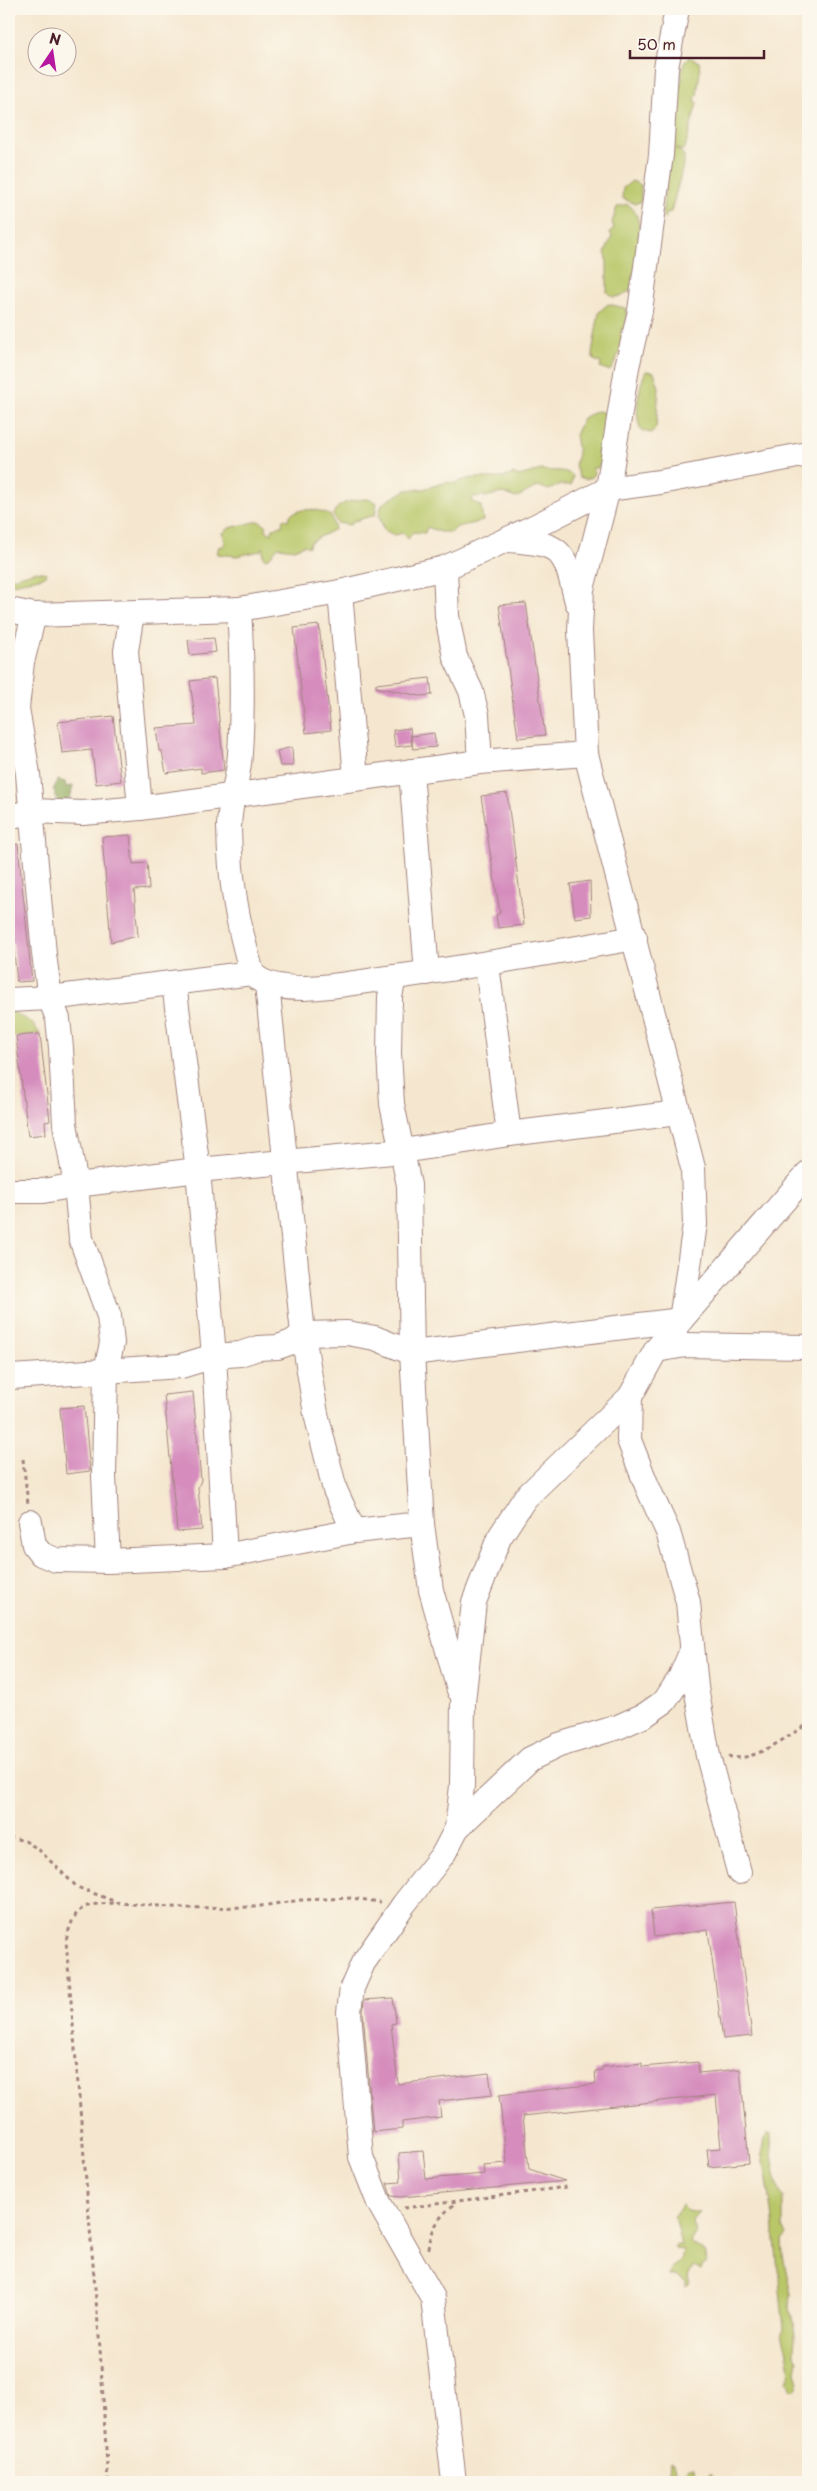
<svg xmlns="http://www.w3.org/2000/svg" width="817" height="2491" font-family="'Playpen Sans',sans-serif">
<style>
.green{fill:#b9c769;stroke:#82734a}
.forest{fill:#92ac5d;stroke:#6e6644}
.building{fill:#d68dbe}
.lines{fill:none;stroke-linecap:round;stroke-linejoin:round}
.minor-casing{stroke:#a0837d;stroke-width:26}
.path{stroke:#a0837d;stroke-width:3;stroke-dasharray:4 4;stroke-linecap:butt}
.minor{stroke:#fff;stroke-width:24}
</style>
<rect width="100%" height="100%" fill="#fbf7ec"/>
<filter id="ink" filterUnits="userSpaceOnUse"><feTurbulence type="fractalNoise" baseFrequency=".02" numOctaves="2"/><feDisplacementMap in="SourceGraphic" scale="10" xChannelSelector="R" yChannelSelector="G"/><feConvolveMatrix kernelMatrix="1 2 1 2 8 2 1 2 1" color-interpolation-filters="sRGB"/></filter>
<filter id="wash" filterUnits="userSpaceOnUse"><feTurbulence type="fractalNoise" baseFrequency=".0096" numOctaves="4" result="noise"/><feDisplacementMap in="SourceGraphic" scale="20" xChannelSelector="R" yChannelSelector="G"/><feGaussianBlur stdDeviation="1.12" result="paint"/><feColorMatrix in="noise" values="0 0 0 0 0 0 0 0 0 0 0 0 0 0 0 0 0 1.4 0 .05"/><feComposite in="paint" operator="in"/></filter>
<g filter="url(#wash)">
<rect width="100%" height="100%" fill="#f5e7cf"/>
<g class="green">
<path d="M689 57 699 62 700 71 697 95 695 98 697 103 686 145 682 151 675 148 684 155V162L671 212 667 213 665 219 662 215 673 123 676 121 677 93 682 79 681 74 684 63Z"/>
<path d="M632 181 641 185V201L635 204 622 198 623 188Z"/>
<path d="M627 204C650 217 635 265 632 289L622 296 613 297 607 292V258L605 253 612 236 610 233 614 228 612 223 617 207Z"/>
<path d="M608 304 625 308C631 320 617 364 610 371L600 367 601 363 594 360 592 353 599 312Z"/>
<path d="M646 371 654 372 659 387 656 428 652 433 642 431C633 419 639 384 646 371Z"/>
<path d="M597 411 606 413 608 417 606 438 599 444 602 449 597 453 603 457 598 468H591L594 472 592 477 585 479 579 477 575 465 578 453 575 435 583 418Z"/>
<path d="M541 470C553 472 564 468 573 476L571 485H559L549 490 538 486 516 498 503 493 484 497 482 495 479 498 475 496 471 501 481 506 483 521 457 527 452 532H440L427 527 425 533 413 532 408 539 404 533 394 535 384 530 379 515 382 504 406 490 423 489 447 482 454 483 471 478H503L513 474 518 476Z"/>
<path d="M368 499 377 503 375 515 354 521 350 525 337 523 333 515C336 502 356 499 368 499Z"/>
<path d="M302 510C313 509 321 510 331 516L335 529 310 542 309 547 304 545 294 549 278 547 270 557 266 559 263 557V547L260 551 237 556 217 554 219 546 222 547 225 543 223 533 229 528 259 521 266 525V530L271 534 273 528 282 526 283 519 288 520 291 514Z"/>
<path d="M36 571 47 573 43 577 9 585V579Z"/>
<path d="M9 1010 32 1023 40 1034 9 1037Z"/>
<path d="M768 2133 771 2134C770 2145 776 2191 783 2197V2227L787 2234 782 2240 783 2256 791 2295 790 2307 795 2335 794 2353 798 2360 796 2372 799 2381 796 2390 791 2391 787 2381C794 2369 784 2346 782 2332L784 2329 772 2211 762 2150 764 2139Z"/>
<path d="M682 2205 688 2211 700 2213 692 2220 696 2232 690 2242 704 2252 707 2262 703 2265 701 2271 693 2266 688 2277 690 2284 686 2287V2282L676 2276H669L672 2267C681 2264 682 2259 683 2250L675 2249V2245H681L674 2217Z"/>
<path d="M670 2462 674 2463 676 2471 681 2474 689 2467H694C694 2474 696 2479 702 2482L710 2473 712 2477 708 2482H668Z"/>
</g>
<path class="forest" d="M58 780 65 782 66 787 73 786 70 798 60 802 55 797V791L53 790Z"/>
<g id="blocks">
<g class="building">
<path d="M526 603 545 735 518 738 499 605Z"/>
<path d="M319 625 331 730 306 733 294 628Z"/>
<path d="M214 638 216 652 190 655 188 640Z"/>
<path d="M215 678 224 770 201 773V768L166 773 162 751H159L156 728 196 725 190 681Z"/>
<path d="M430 678 432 695 420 696 376 687V684Z"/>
<path d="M113 716 121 781 96 784 92 750 62 753 58 722Z"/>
<path d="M410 728 412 745 395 747 393 730Z"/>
<path d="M434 733 436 747 413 749 411 736Z"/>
<path d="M292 747 293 766H280L277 751Z"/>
<path d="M507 793 524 925 498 928 496 915 500 913 481 796Z"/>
<path d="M130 835 133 864 147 863 149 889 134 890 138 936 111 942 102 837Z"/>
<path d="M18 844 32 981 17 982 13 942H9V845Z"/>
<path d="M590 881 591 916 575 918 570 884Z"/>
<path d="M40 1034 50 1121 45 1122 46 1134 28 1136 16 1036Z"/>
<path d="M193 1392 201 1480 198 1488 202 1530 177 1532 164 1395Z"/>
<path d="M84 1406 90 1471 66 1474 60 1408Z"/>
<path d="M734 1902 752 2036 723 2039 708 1930 654 1937 651 1910Z"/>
<path d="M393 1998 396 2023 391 2024 398 2084 489 2073 492 2095 439 2101 441 2117 402 2122V2129L373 2132 363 2012 364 2000Z"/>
<path d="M698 2062 699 2073 740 2069 749 2163 709 2167 707 2149 721 2148 716 2095 523 2116 529 2169 565 2181 402 2197 391 2196 387 2183 401 2182 399 2153 423 2151 426 2179 484 2174 483 2165 507 2163 499 2095 596 2084 595 2071 602 2070V2067L642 2063V2067Z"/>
</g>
</g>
</g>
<g filter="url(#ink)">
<use href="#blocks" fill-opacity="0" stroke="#a0837d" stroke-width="1"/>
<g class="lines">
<g class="minor-casing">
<g id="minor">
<path d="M509 540C564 544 564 550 577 602"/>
<path d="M445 568 447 616 455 657 471 691 477 715 480 762"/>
<path d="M340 592 356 778"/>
<path d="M239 609C242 657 243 705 240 753 239 777 229 804 229 828 230 881 237 922 252 973"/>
<path d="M9 610 34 615 239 609 340 592 445 568 536 526 608 489 660 482 808 454"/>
<path d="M132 613 126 651 140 808"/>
<path d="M34 615 22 662 17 708 28 774 44 954 50 998 58 1019 61 1048 65 1124 76 1185 81 1239 109 1316 112 1343 106 1370 104 1476 108 1561"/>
<path d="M411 771 427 973"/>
<path d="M9 817 32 811 83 813 140 808 480 762 586 754"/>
<path d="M487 965 509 1134"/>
<path d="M394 977 390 997 389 1053 392 1104 409 1185 412 1353 422 1524"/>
<path d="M174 984 198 1170 214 1356 225 1556"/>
<path d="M267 984 303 1334 316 1414 335 1490 354 1531"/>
<path d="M9 1000 50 998 252 973C263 987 288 988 305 988 335 987 365 981 395 977 475 966 555 952 635 938"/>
<path d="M9 1191H43L76 1185 198 1170 403 1151 509 1134 678 1113"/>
<path d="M656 1350 686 1345 808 1347"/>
<path d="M11 1377 181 1366 214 1356 240 1354 258 1348 278 1347 292 1342 303 1334 347 1333 375 1338 412 1353 681 1320 808 1173"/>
<path d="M630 1397 629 1440 647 1486 668 1532 688 1602 696 1687 708 1756 739 1872"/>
<path d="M30 1522 34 1545 41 1554 56 1560 108 1561 225 1556 354 1531 422 1524 431 1590 459 1690"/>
<path d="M457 1828 530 1759 559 1745 618 1727 645 1715 665 1701 680 1678 692 1650"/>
<path d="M454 2482 433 2298 379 2203 361 2157 349 2012 352 1988 363 1963 404 1904 444 1853 457 1828 462 1786 463 1702 474 1602 499 1538 525 1498 630 1397 656 1350 681 1320 695 1224 693 1168 586 754 580 631 582 589 608 489 627 367 640 311 661 155 666 68 677 9"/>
</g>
</g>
<g class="path">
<path d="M23 1459 28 1504"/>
<path d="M728 1756C752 1765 788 1735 808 1724"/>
<path d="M9 1837 25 1841 38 1849 77 1887 119 1903 185 1908 254 1907 301 1900 351 1898 381 1902"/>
<path d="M404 2208 567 2187"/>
<path d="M429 2249C431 2228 439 2216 456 2203"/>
<path d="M108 2482 100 2348 66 1941C75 1904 83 1904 119 1903"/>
</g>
<use href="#minor" class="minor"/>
</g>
</g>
<rect width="817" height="2491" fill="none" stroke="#fbf7ec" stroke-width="30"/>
<g transform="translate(52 52) rotate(13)"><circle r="24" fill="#fbf7ec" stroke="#b4a19f"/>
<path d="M0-4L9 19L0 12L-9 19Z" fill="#b5179e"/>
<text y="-8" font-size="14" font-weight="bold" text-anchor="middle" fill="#4a1f2b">N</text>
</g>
<path d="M630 50v8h134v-8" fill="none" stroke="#4a1f2b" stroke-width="2.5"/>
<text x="637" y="50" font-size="15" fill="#4a1f2b" stroke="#fbf7ec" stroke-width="4" paint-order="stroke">50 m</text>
</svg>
